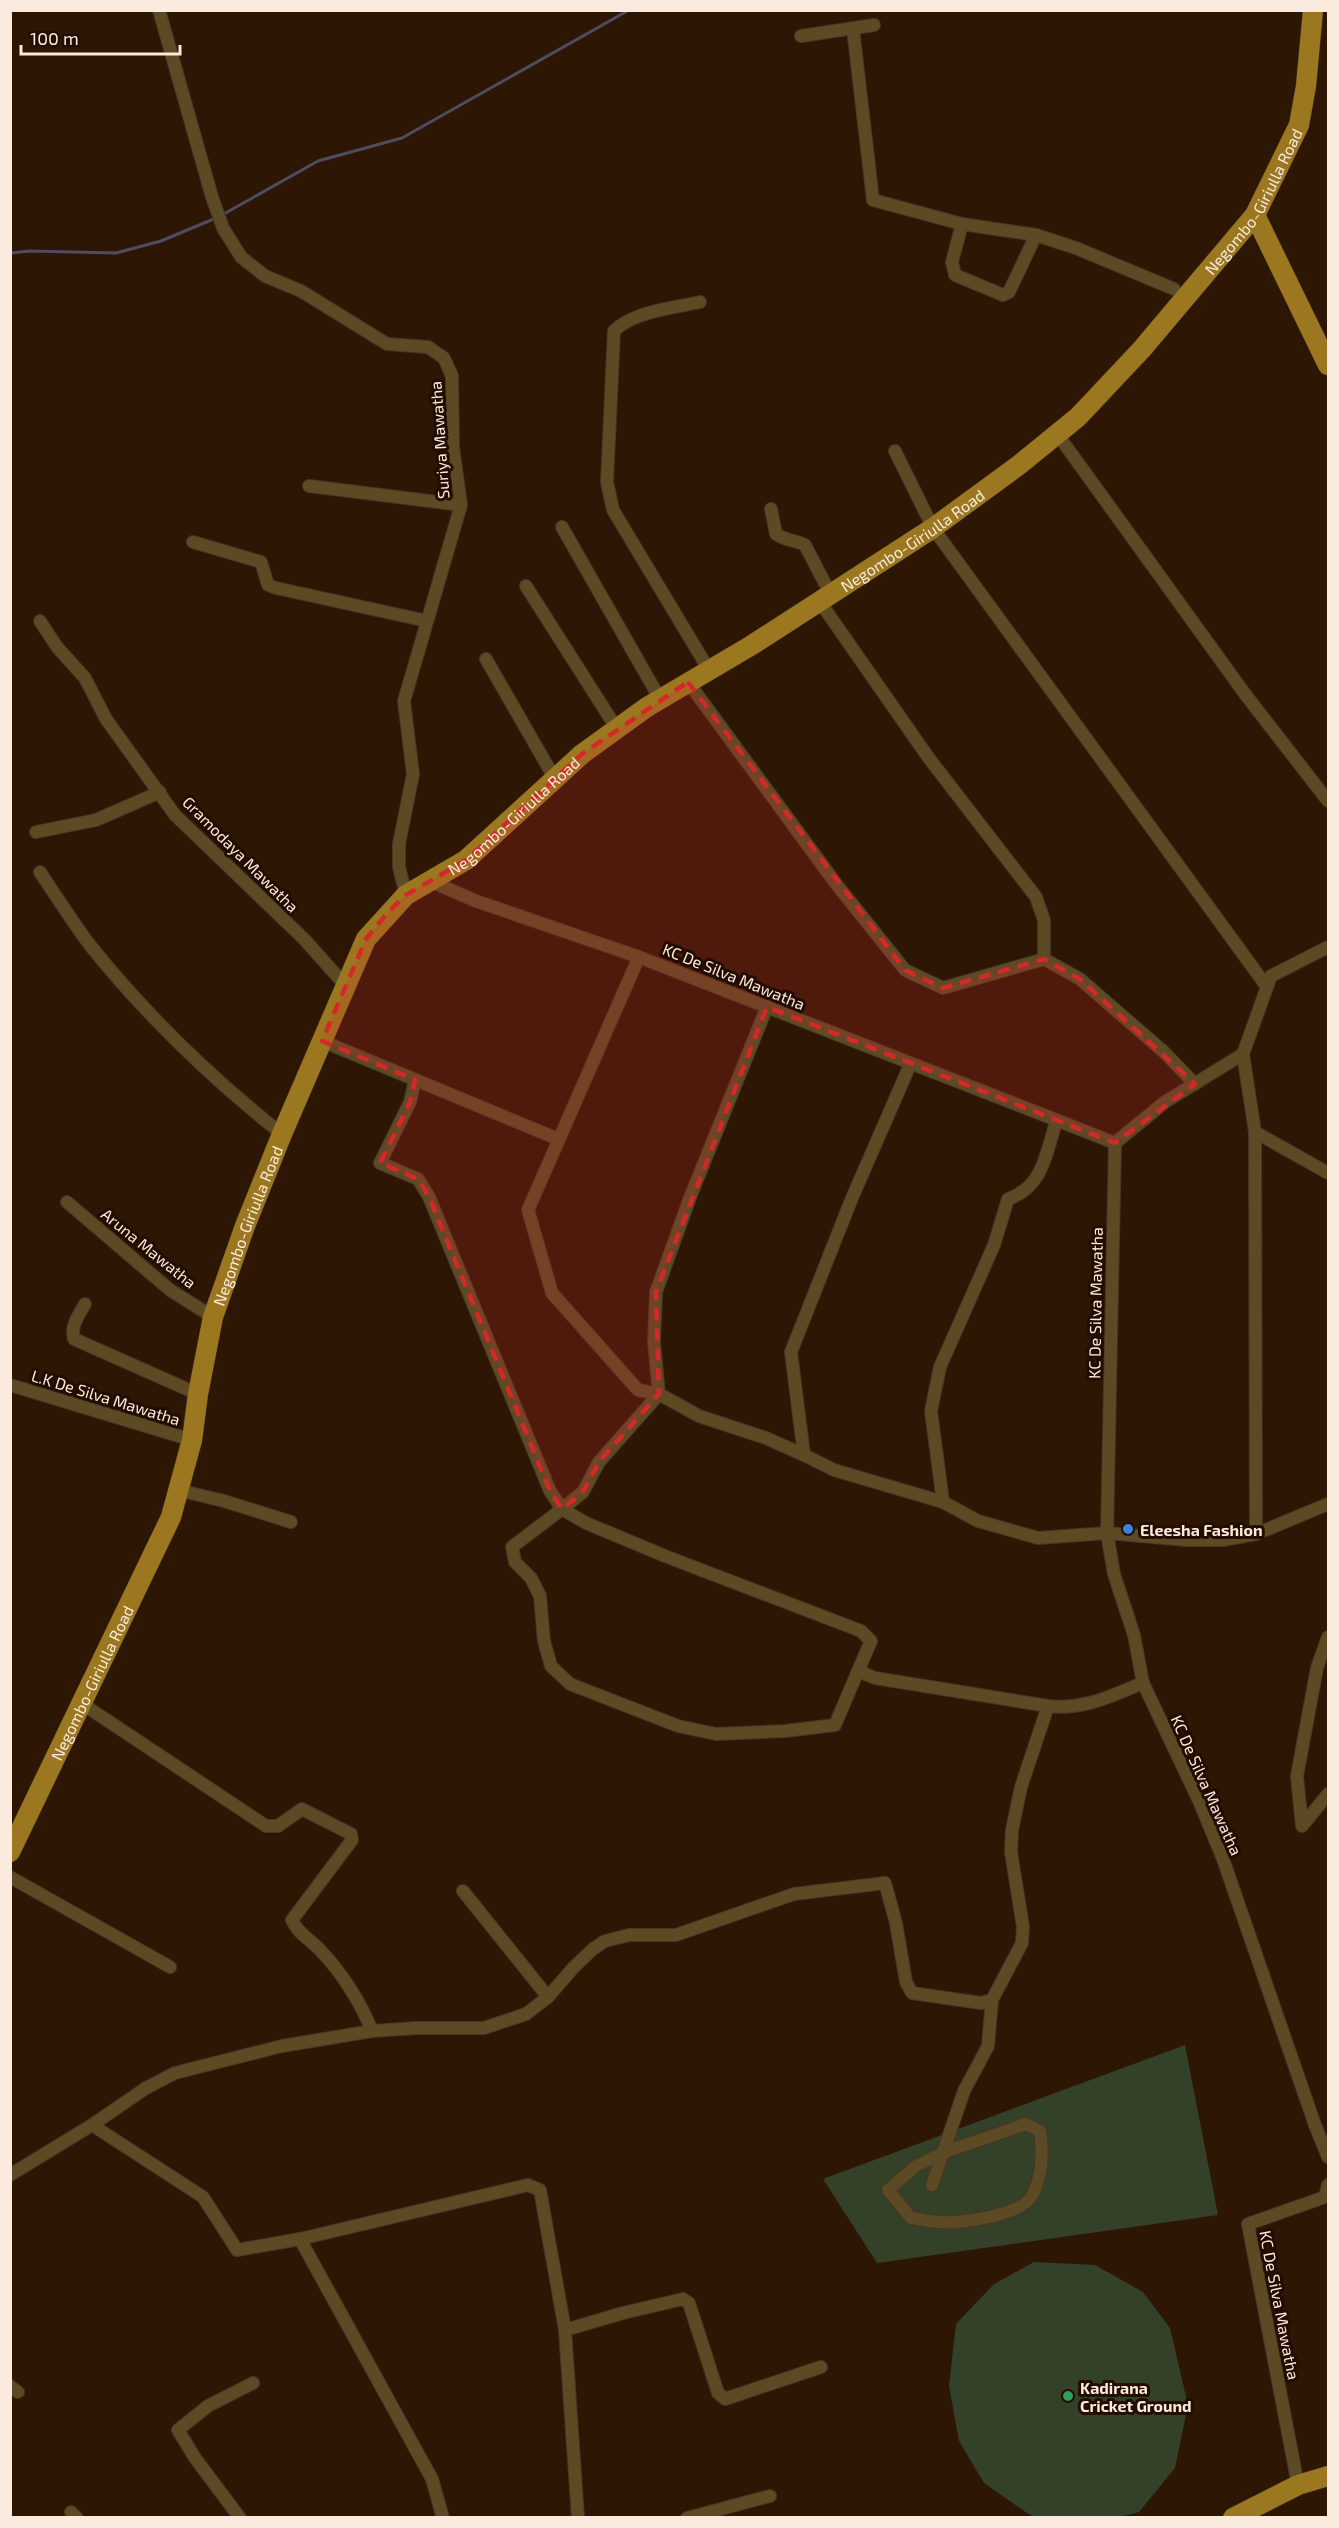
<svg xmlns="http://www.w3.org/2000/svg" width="1339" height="2528" font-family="'Exo 2',sans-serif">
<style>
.green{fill:#344129}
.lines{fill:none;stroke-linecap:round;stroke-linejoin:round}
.stream{stroke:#4d4c60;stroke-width:3}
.street-casing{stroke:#4a3423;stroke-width:14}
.primary-casing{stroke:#4a3423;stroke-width:21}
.street{stroke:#5c4a25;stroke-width:12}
.primary{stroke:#9b771f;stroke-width:20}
.marked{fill:#d62828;fill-opacity:0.2;stroke:#d62828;stroke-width:4.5;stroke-dasharray:12 8;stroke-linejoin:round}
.shop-dot{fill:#3f7fe0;stroke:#230c00;stroke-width:2}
.leisure-dot{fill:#2e9e5b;stroke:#230c00;stroke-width:2}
.labels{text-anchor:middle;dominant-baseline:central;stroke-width:6;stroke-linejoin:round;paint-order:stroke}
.street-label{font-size:16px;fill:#fbeade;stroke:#230c00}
.poi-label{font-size:16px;font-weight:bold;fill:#fbeade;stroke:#230c00;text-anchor:start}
</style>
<rect width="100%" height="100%" fill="#2d1604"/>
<g class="green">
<path d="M1185 2045 1218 2215 877 2263 823 2179Z"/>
<path d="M1034 2262 1095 2265 1143 2292 1170 2328 1188 2405 1175 2468 1139 2512 1119 2517 1041 2518 1030 2515 984 2483 959 2441 949 2386 956 2324 994 2284Z"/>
</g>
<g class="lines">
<g class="stream">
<path d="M222 215 318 161 402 138 629 10"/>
<path d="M10 253 30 251 116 253 161 241 216 218"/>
</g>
<g class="street-casing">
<g id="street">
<path d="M159 10 212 197 223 228 241 257 265 276 301 291 387 344 428 347 444 358 452 376 453 447 461 505 404 701 413 774 399 844V867L406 895"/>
<path d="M853 29 873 200 962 224 1036 235 1076 248 1174 289"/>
<path d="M801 36 874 25"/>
<path d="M962 224 952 262 955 275 1003 295 1009 292 1036 235"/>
<path d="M700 302C674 308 634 311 614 331L607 482 613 510 709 670"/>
<path d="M1058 435 1245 694 1328 801"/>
<path d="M895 451 933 528 1267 987"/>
<path d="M309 486 461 505"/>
<path d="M771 509 776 534C786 541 795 540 805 545L831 595"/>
<path d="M562 527 660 699"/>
<path d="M193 542 261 562 268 585 276 588 427 621"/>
<path d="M526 586 617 729"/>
<path d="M820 602 928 757 1036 897 1044 920V959"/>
<path d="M40 621 57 647 85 678 106 719 175 815 304 939 346 986"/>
<path d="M486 659 555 779"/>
<path d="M688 682 837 885 905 970 943 988 1044 959 1080 979 1164 1052 1195 1084"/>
<path d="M36 832 96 820 160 792"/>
<path d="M40 872C56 896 72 921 89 944 146 1015 211 1078 282 1134"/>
<path d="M430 881 476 901 639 957 1115 1143 1107 1533 1114 1574 1134 1635 1143 1683 1200 1803 1223 1859 1315 2125 1328 2157"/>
<path d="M639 957 528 1210 552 1293 638 1390 659 1394"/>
<path d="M767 1007 691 1195 656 1292 654 1342 659 1394 699 1416 766 1438 804 1455"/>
<path d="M322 1041 558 1139"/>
<path d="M910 1065 852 1198 791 1352 804 1455 834 1470 943 1502 978 1521 1038 1538 1107 1533 1187 1540H1223L1256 1534 1328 1504"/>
<path d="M415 1080 410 1102 380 1163 418 1179 429 1197 550 1491 562 1509 512 1547 515 1562 531 1578 540 1596 544 1641 551 1666 570 1684 678 1726 716 1734 785 1731 835 1725 858 1671"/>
<path d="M1255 1132 1328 1173"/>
<path d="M1115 1143 1165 1102 1243 1054"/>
<path d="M67 1202 170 1290 213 1317"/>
<path d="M85 1304C79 1315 70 1326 74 1339L198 1394"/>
<path d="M10 1385 192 1440"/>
<path d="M659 1394 599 1462 583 1492 562 1509 586 1523 665 1556 861 1631 871 1641 858 1671 875 1678 1048 1706"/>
<path d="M178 1490 224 1501 291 1522"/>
<path d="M943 1502 931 1411 940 1367 994 1245 1008 1199C1043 1187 1046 1154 1056 1122"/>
<path d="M1256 1534 1255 1132 1243 1054 1271 976 1328 947"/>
<path d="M1328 1637 1317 1668 1297 1776 1302 1826 1328 1794"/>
<path d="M81 1703 266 1826H278L302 1809 351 1834 352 1840 292 1920C297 1933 311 1940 321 1951 342 1973 361 2003 372 2031"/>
<path d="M10 1877 170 1967"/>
<path d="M463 1891 548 1997"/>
<path d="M1026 2124 1040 2131C1043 2151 1043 2174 1033 2194 1024 2215 960 2224 939 2222 930 2222 920 2219 911 2218L888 2190 916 2166 942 2153Z"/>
<path d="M92 2125 203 2197 237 2250 300 2239 528 2185 540 2190 565 2330 578 2518"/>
<path d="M10 2175 92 2125 146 2088 175 2073 282 2046 372 2031 417 2028H484L526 2014 548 1997 573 1968 593 1949 605 1941 629 1935H676L794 1894 885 1883 896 1923 906 1982 912 1993 981 2003 992 2000 1022 1943 1023 1927 1011 1852 1012 1830 1021 1787 1048 1706C1085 1710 1110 1696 1143 1683"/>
<path d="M932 2185 964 2091 988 2046 992 2000"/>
<path d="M300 2239 432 2479 443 2518"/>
<path d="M565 2330 623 2313 683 2299 689 2303 718 2393 725 2399 821 2367"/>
<path d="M10 2386 18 2392"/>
<path d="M1298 2485 1248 2224 1325 2197 1328 2185"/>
<path d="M71 2512 77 2518"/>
<path d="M240 2518 195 2458 178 2430 208 2406 253 2383"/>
<path d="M687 2518 770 2496"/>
</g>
</g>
<g class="primary-casing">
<g id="primary">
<path d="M1255 215 1328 365"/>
<path id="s1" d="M10 1852 171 1517 192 1440 198 1394 213 1317 245 1226 282 1134 366 939 406 895 466 860 582 754 647 707 752 645 933 528 1019 465 1078 417 1142 349 1255 215 1299 125 1306 86 1313 10"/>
<path d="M1233 2518 1298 2485 1328 2476"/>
</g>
</g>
<use href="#street" class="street"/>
<use href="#primary" class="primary"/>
</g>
<path class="marked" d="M688 682 905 970 943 988 1044 959 1080 979 1195 1084 1115 1143 767 1007 656 1292 659 1394 599 1462 583 1492 562 1509 550 1491 429 1197 418 1179 380 1163 410 1102 415 1080 322 1041 366 939 389 911 406 895 466 860 582 754Z"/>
<circle class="shop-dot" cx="1128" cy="1529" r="6"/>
<circle class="leisure-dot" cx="1068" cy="2396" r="6"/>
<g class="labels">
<g class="street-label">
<text stroke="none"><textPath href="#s1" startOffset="2150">Negombo-Giriulla Road</textPath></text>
<text transform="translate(439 440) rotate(-94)">Suriya Mawatha</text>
<text stroke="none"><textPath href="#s1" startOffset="1664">Negombo-Giriulla Road</textPath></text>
<text stroke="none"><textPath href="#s1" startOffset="1178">Negombo-Giriulla Road</textPath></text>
<text transform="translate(241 854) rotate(45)">Gramodaya Mawatha</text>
<text transform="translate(734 976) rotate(22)">KC De Silva Mawatha</text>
<text stroke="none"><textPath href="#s1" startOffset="674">Negombo-Giriulla Road</textPath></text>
<text transform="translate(149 1248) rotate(39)">Aruna Mawatha</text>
<text transform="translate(1095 1303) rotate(-89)">KC De Silva Mawatha</text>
<text transform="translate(106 1397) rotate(17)">L.K De Silva Mawatha</text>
<text stroke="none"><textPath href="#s1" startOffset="188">Negombo-Giriulla Road</textPath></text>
<text transform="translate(1207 1785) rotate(66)">KC De Silva Mawatha</text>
<text transform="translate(1280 2305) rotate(79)">KC De Silva Mawatha</text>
</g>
<g class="poi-label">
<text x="1140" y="1529">Eleesha Fashion</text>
<text x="1080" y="2387">Kadirana<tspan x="1080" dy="18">Cricket Ground</tspan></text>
</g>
</g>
<rect width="1339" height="2528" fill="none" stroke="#fbeade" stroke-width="24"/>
<path d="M21 45v9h159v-9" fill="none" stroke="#fbeade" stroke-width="3"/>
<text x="30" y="45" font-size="18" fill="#fbeade" stroke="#230c00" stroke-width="4.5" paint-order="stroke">100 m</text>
</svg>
